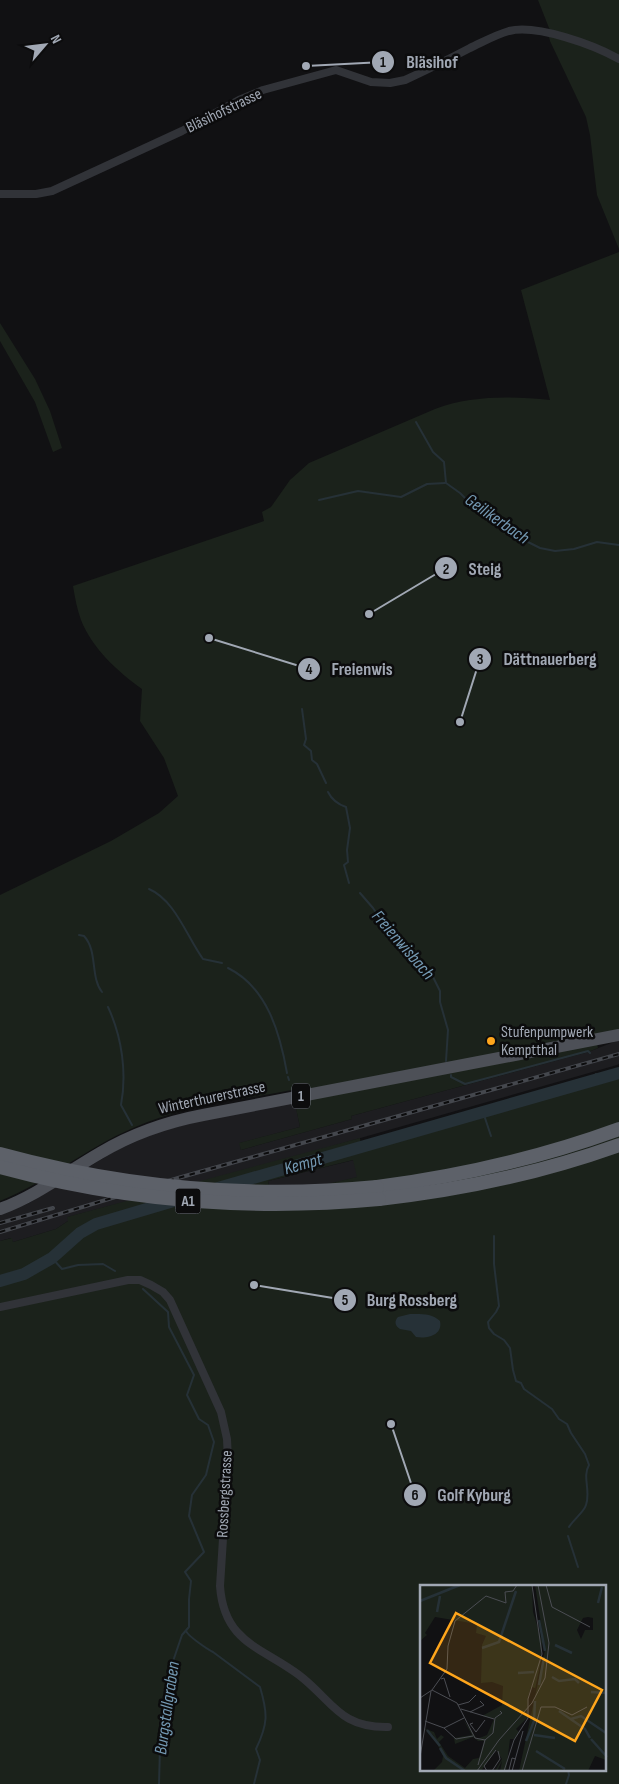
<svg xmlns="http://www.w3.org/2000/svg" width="619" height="1784" font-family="'Sofia Sans Condensed',sans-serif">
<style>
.built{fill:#1d1d20}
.green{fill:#1b221b;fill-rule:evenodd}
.water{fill:#263137}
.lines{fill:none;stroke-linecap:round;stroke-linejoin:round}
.stream{stroke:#263137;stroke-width:2}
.river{stroke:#263137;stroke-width:12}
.minor{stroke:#313338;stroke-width:8}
.primary{stroke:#4d5057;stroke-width:12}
.motorway{stroke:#5d6169;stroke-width:14}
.rail-casing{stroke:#44474d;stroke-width:4}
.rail{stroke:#0c0c0d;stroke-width:2;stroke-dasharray:5.5;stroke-linecap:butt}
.motorway-bridge{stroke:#5d6169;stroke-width:14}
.poi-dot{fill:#ffa61c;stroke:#0c0c0d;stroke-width:2}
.labels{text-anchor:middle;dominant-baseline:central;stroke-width:5;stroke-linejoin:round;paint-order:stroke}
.shield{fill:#0c0c0d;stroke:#747982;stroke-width:1}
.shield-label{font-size:15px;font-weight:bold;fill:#a1a8b4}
.street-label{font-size:16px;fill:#a1a8b4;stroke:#0c0c0d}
.poi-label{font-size:16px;fill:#a1a8b4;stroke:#0c0c0d;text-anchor:start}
.water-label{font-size:18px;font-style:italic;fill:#7499b3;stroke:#0c0c0d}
.inset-river{fill:none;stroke:#263137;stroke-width:2.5}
.inset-road{fill:none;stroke:#4b4d53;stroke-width:1}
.view{fill:#ffa61c;fill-opacity:0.15;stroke:#ffa61c;stroke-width:2.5}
.inset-edge{fill:none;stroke:#a1a8b4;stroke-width:2.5}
.leader{fill:none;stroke:#a1a8b4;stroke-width:2}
.callout-dot{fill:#a1a8b4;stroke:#0c0c0d;stroke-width:2}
.mark-label{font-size:15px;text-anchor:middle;font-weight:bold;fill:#111}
.callout-label{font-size:18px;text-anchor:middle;font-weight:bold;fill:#a1a8b4;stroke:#0c0c0d;stroke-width:5;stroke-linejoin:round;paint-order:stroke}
</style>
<rect width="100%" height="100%" fill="#111113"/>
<g class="built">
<path d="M619 1040V1064L617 1065 276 1162 68 1217V1221L56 1229 13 1242 11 1238 0 1241V1215L29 1203 115 1151 157 1132 294 1097 300 1127 240 1143 241 1150 352 1119 351 1116 588 1052Z"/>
<path d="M354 1160 358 1177 272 1198 268 1181Z"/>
</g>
<g class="green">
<path d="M538 0H619V249L597 195 590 135 586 117 550 41 548 33H551Z"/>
<path d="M619 252V1035L596 1040 598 1048 588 1052 351 1116 352 1119 241 1150 239 1143 300 1127 292 1090C239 1100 182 1106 133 1128 86 1148 47 1182 0 1201V895L111 841 159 813 178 796 164 758 140 721 142 689C118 672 92 648 81 620 77 609 75 598 73 586L264 521 262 512 271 507 290 480 309 463 435 409C471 395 513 396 550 400L521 290Z"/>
<path d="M0 323 35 379 50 411 62 448 53 452 35 402 0 341Z"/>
<path d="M619 1069V1784H0V1241L12 1238 13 1242 56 1229 68 1221 67 1217 360 1138 362 1152 480 1111ZM353 1160 357 1177 272 1197 268 1181ZM422 1586H605V1770H422Z"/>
</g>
<path class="water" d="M410 1314C420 1314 432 1313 440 1321 443 1335 428 1339 416 1337L411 1331 400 1329C395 1326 394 1321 398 1317Z"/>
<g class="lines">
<g class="stream">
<path d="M416 422 433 452 444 462 446 483 460 493 475 508 512 534 540 548 555 551 574 549 597 542 619 545"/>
<path d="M319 500 358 491 401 497 427 484 445 483"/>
<path d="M302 709 306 739 304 745 311 751 312 760 317 764 326 783"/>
<path d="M328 792C332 800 337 804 346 807L350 828 347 850 348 862 344 865 349 883"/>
<path d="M149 889C175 900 187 937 203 959L222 963"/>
<path d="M360 893 373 908 388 930 406 943 411 955 418 964 433 977 440 991V1002L448 1030 446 1061"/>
<path d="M79 935 84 936C98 951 90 977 102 992"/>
<path d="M228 968C267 987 280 1033 287 1073"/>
<path d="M108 1007C122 1037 127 1073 121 1105L132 1125"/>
<path d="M596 1074 598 1080"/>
<path d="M451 1075V1077L465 1084 588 1051 590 1053"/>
<path d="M288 1077 289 1080"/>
<path d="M483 1112 491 1136"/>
<path d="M494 1236V1264L499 1306 496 1312 488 1322 489 1328 494 1334 504 1340 510 1348 513 1370 516 1381 521 1383 524 1389 552 1409 559 1419 567 1424 571 1433 585 1454 589 1465C582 1477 591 1491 586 1505 584 1512 573 1520 569 1527"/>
<path d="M52 1258 62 1269 78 1265 103 1264 115 1271"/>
<path d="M143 1289 168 1312 169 1327 194 1375 187 1395 199 1419 208 1425 214 1442 206 1475 192 1495 189 1516 204 1552 185 1572 191 1581 189 1599V1627L182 1635 170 1670 173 1686 165 1724 167 1732 160 1747 159 1784"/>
<path d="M568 1536 578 1567"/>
<path d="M583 1585V1586"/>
<path d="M186 1631C188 1636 207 1649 213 1652L260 1687C268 1714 268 1724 256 1749L260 1760 254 1784"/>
<path d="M566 1784 569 1775 568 1770"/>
</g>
<g class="river">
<path d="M218 1188 619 1073"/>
<path d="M0 1281 24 1274 52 1258 80 1233 96 1224 177 1200"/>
</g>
<g class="minor">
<path d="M0 194H36L52 191 182 131 239 100 263 90 336 70 371 82 390 83 405 80C427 70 449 59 470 48 483 42 495 35 509 31 537 24 594 45 619 59"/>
<path d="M0 1307 128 1280H140L151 1285 163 1292 170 1300 221 1412 227 1439 228 1460 220 1586C224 1643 262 1647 299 1675 333 1701 339 1728 388 1727"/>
</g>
<path class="primary" d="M0 1209C36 1196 67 1172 100 1153 132 1134 166 1122 203 1115L619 1035"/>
<g class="motorway">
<path d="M377 1187C460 1176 540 1158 619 1129"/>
<path d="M379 1199C461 1190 541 1173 619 1145"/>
</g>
<g class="rail-casing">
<g id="rail">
<path d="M0 1223 53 1208"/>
<path d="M0 1232 178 1178 619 1054"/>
</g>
</g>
<use href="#rail" class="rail"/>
<g class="motorway-bridge">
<path d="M0 1154C124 1188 250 1199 377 1187"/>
<path d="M0 1167C124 1201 251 1211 379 1199"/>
</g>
</g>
<circle class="poi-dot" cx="491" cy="1041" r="5"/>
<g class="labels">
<g class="shield">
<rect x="292" y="1083.5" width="18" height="25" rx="4"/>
<rect x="175.5" y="1188.5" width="25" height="25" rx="4"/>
</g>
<g class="shield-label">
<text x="301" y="1096">1</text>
<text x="188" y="1201">A1</text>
</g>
<g class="street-label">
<text transform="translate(224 111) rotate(-26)">Bläsihofstrasse</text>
<text transform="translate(212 1098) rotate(-12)">Winterthurerstrasse</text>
<text transform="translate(225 1494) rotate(-87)">Rossbergstrasse</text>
</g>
<g class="poi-label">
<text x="501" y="1032">Stufenpumpwerk<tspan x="501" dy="18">Kemptthal</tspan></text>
</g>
<g class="water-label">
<text transform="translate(497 519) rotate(35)">Geilikerbach</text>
<text transform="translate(403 945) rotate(49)">Freienwisbach</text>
<text transform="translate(303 1164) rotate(-16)">Kempt</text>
<text transform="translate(167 1708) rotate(-82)">Burgstallgraben</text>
</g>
</g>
<g transform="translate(420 1585)">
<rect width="186" height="186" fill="#111113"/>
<path d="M0 0H112L113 27 122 56 121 76 114 109 115 103 111 102 108 112 107 133 96 144 99 147 94 154H90L86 186H80L82 176 77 186H75L82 174 76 165 61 186H13L22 177 23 171 13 150 3 143 14 147 17 154 21 150 24 152 19 157 28 171 45 183 53 174 59 173 64 156H58L53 152 35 159 34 153 52 150 43 134 57 154 67 150 74 134 62 131 82 120 83 101 72 97 61 98 62 60 66 51 56 48 57 39 15 32 5 48 7 50 0 56ZM115 0H186V175L175 171 168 186H99L125 65ZM168 32 173 33V45H165L161 54 157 45 163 33Z" fill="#1b221b" fill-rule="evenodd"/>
<path class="inset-river" d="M0 16 40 0M178 18 182 2M17 27 20 11M119 35 125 66M135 60 152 68M62 63 79 57 96 6M98 88 114 87M132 92 139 96 155 94 159 98M119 100 124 72M171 107 187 108M139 126 165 144 170 153M151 134 161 131 186 148M7 145 20 161M114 150 135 153M171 154 187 172M106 156 114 136 115 116M20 163 26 173 45 186M116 166 145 184"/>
<path class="inset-road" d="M126 0 132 22 170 42M21 94 24 93 30 112M12 105 27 84 28 61 35 36 66 11 86 18 85 7 93 6 97 0M0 113 12 105 37 118 55 153 65 155 58 180M38 120 49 117 56 110M41 124 74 134M50 127 64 120 60 116M5 136 24 143 36 154 53 151M53 138 50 139 56 147 65 135M24 143 44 133M65 155 73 148 75 133 82 128 80 126M0 172 11 106M89 185 92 173 96 174M57 186 79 155 112 118 125 93 129 58 118 0M67 186 64 181 76 165M72 186 80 174 78 166M84 186 94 155 108 133V114L122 69 112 0M92 186 103 146M102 186 121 122H135L152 130 167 122"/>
<path class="view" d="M36 28 182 105 155 156 10 78Z"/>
<rect width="186" height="186" class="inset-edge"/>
</g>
<path class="leader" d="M306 66L383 62M369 614L446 568M460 722L480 659M209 638L309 669M254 1285L345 1300M391 1424L415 1495"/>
<g class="callout-dot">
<circle cx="306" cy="66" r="5"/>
<circle cx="369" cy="614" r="5"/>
<circle cx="460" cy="722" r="5"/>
<circle cx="209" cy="638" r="5"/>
<circle cx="254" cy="1285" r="5"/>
<circle cx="391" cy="1424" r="5"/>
<circle cx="383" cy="62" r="12"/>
<circle cx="446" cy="568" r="12"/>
<circle cx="480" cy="659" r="12"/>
<circle cx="309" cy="669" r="12"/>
<circle cx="345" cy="1300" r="12"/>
<circle cx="415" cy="1495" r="12"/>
</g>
<g class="mark-label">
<text x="383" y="67">1</text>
<text x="446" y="574">2</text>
<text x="480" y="664">3</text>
<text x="309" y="674">4</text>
<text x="345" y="1305">5</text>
<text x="415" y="1500">6</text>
</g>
<g class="callout-label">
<text x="432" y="68">Bläsihof</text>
<text x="485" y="575">Steig</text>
<text x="550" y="665">Dättnauerberg</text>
<text x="362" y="675">Freienwis</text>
<text x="412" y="1306">Burg Rossberg</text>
<text x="474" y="1501">Golf Kyburg</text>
</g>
<g transform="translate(45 45) rotate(62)" stroke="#0c0c0d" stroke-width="4" paint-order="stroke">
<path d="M0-4L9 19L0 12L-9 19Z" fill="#a1a8b4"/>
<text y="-8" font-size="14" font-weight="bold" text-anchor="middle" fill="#a1a8b4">N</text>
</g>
</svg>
